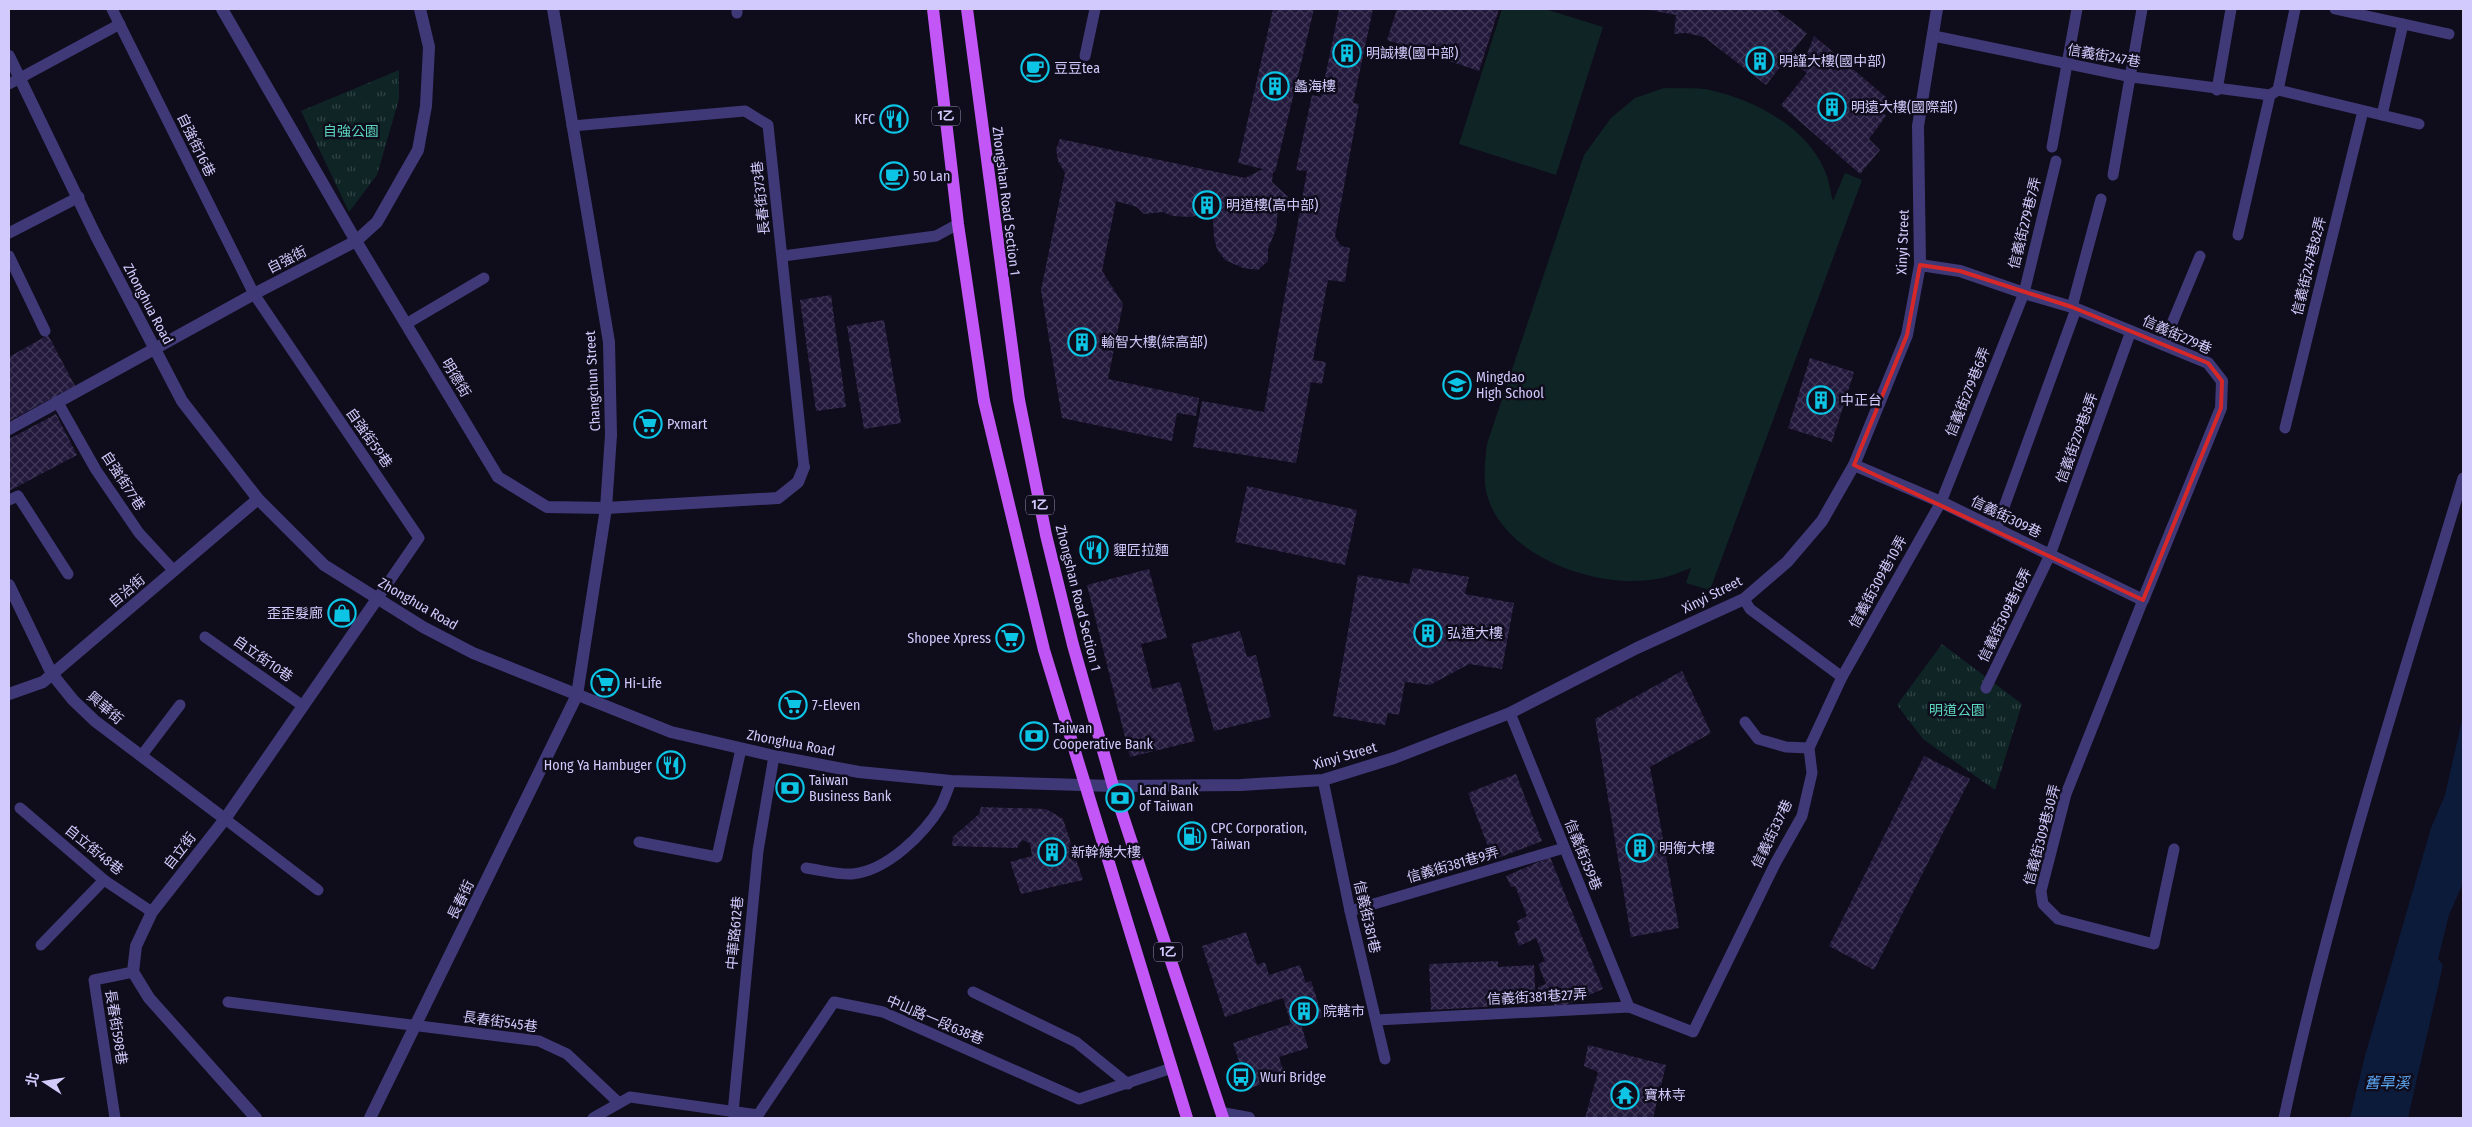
<svg xmlns="http://www.w3.org/2000/svg" width="2472" height="1127" font-family="'Fira Sans Condensed','Noto Sans TC',sans-serif">
<style>
.grass{fill:#0f2525}
.park{fill:url(#park-tufts)}
.water{fill:#0d1b3a}
.building{fill:url(#building-cross-hatch)}
.lines{fill:none;stroke-linecap:round;stroke-linejoin:round}
.service{stroke:#3f3978;stroke-width:11}
.minor{stroke:#3f3978;stroke-width:12}
.primary{stroke:#c256f6;stroke-width:12}
.marked{fill:none;stroke:#d62828;stroke-width:4;stroke-linejoin:round}
.labels{text-anchor:middle;dominant-baseline:central;stroke-width:5;stroke-linejoin:round;paint-order:stroke}
.shield{fill:#0f0c1b;stroke:#9890b8;stroke-width:1}
.shield-label{font-size:12px;font-weight:bold;fill:#d2c9fc}
.poi-label{font-size:14px;fill:#d2c9fc;stroke:#0f0c1b;text-anchor:start}
.street-label{font-size:14px;fill:#d2c9fc;stroke:#0f0c1b}
.park-label{font-size:14px;fill:#5ad7be;stroke:#0f0c1b}
.water-label{font-size:15px;font-style:italic;fill:#5da8f6;stroke:#0f0c1b}
</style>
<defs>
<pattern id="park-tufts" width="24" height="20" patternUnits="userSpaceOnUse" patternTransform="scale(1.25)"><rect width="24" height="20" fill="#0f2525"/><path d="M3 7l-1-3M5 7V3M7 7l1-3M15 17l-1-3M17 17v-4M19 17l1-3" fill="none" stroke="#314346"/></pattern>
<pattern id="building-cross-hatch" width="8" height="8" patternUnits="userSpaceOnUse" patternTransform="scale(1.25)"><rect width="8" height="8" fill="#22193b"/><path d="M0 0l8 8M0 8l8-8" fill="none" stroke="#413958"/></pattern>
</defs>
<rect width="100%" height="100%" fill="#0f0c1b"/>
<g class="grass">
<path d="M1502 9H1545L1603 27 1556 175 1459 144Z"/>
<path d="M1664 88C1678 89 1695 87 1710 90 1754 100 1806 126 1825 171 1829 180 1830 191 1833 201L1845 173 1862 180 1710 590 1686 583 1691 568C1682 571 1672 576 1662 578 1604 591 1511 561 1489 501 1482 484 1485 462 1487 444L1584 155 1611 118 1635 98Z"/>
</g>
<g class="park">
<path d="M399 70V99L377 175 349 212 301 111Z"/>
<path d="M1942 644 2022 704 1995 790 1923 739 1897 705Z"/>
</g>
<path class="water" d="M2463 716V883L2449 915 2438 959 2443 965 2408 1118H2350L2365 1056 2431 828 2445 795Z"/>
<g class="building">
<path d="M1273 9H1314L1275 172H1273L1272 182 1288 197 1278 209 1276 229 1268 249V261L1258 270 1243 268 1225 260 1217 249 1214 238 1213 218 1201 214 1191 217 1172 216 1163 212 1144 214 1137 207 1116 201 1102 271 1123 304 1108 379 1199 398 1196 416 1177 413 1172 441 1062 418 1041 290 1065 173 1058 161 1056 149 1060 139 1245 178 1263 169 1238 163Z"/>
<path d="M1339 9H1373L1353 103 1359 104 1335 236 1341 246 1350 248 1345 282 1328 280 1313 360 1326 362 1322 384 1311 382 1296 463 1193 447 1202 401 1264 412 1307 171 1296 170 1312 95 1321 97Z"/>
<path d="M1397 9H1499L1479 71 1387 40Z"/>
<path d="M1644 9H1775L1807 33 1766 85 1704 37 1686 33 1674 34 1676 15Z"/>
<path d="M1814 36 1887 98 1879 109 1886 116 1869 139 1880 150 1860 174 1781 105 1807 73 1801 69Z"/>
<path d="M831 295 846 407 816 411 800 300Z"/>
<path d="M884 320 901 423 864 429 847 326Z"/>
<path d="M48 335 75 386 9 421V357Z"/>
<path d="M1810 358 1854 372 1832 442 1788 428Z"/>
<path d="M56 414 77 455 9 491V439Z"/>
<path d="M1247 486 1357 510 1345 565 1235 542Z"/>
<path d="M1413 568 1469 577 1465 594 1514 603 1502 669 1469 664 1430 685 1405 682 1399 715 1388 713 1385 725 1333 716 1358 575 1409 584Z"/>
<path d="M1149 569 1167 638 1141 644 1152 689 1180 682 1195 741 1130 757 1087 585Z"/>
<path d="M1240 631 1247 657 1256 655 1271 717 1214 731 1191 644Z"/>
<path d="M1682 671 1711 733 1650 767 1679 928 1631 937 1595 719Z"/>
<path d="M1924 756 1970 779 1874 970 1829 946Z"/>
<path d="M1516 774 1542 841 1493 860 1468 793Z"/>
<path d="M981 807 1046 809 1063 819 1083 880 1021 894 1010 862 1032 856 1030 843 1022 840 1017 848 952 846 953 837 979 814Z"/>
<path d="M1550 857 1603 989 1556 1009 1553 1001 1545 1004 1539 1003 1538 987 1546 984 1538 964 1545 961 1536 938 1519 946 1514 932 1520 930 1517 921 1527 916 1515 886 1511 887 1506 876Z"/>
<path d="M1246 932 1257 965 1265 962 1269 975 1300 965 1306 983 1311 981 1323 1017 1301 1024 1308 1048 1279 1057 1285 1076 1248 1089 1233 1043 1291 1024 1283 998 1225 1017 1202 946Z"/>
<path d="M1498 961V967L1534 965 1536 1004 1431 1010 1429 964Z"/>
<path d="M1588 1045 1666 1065 1653 1118H1585L1598 1072 1584 1066Z"/>
</g>
<g class="lines">
<g class="service">
<path d="M112 9 254 294 419 538 377 599"/>
<path d="M737 9V13"/>
<path d="M2335 9 2449 34"/>
<path d="M1934 36 2132 77 2270 95 2278 90 2419 124"/>
<path d="M1085 56 1095 9"/>
<path d="M9 84 120 24"/>
<path d="M2217 90 2231 9"/>
<path d="M2278 90 2295 9"/>
<path d="M2382 115 2403 24"/>
<path d="M572 126 745 111 768 125 804 467"/>
<path d="M2052 147 2077 9"/>
<path d="M2113 175 2142 9"/>
<path d="M9 233 79 197"/>
<path d="M2238 235 2270 95"/>
<path d="M9 256 45 331"/>
<path d="M783 256 936 236 958 224"/>
<path d="M2072 307 2101 199"/>
<path d="M406 324 484 278"/>
<path d="M2163 345 2200 256"/>
<path d="M57 401 96 470 139 533 174 571"/>
<path d="M2285 428 2363 111"/>
<path d="M9 500 18 496 68 574"/>
<path d="M1996 529 2076 309"/>
<path d="M2143 600 2066 794 2041 891 2043 904 2058 919 2154 944 2174 849"/>
<path d="M205 637 303 706"/>
<path d="M1842 677 1941 502 2024 293 2056 161"/>
<path d="M1986 688 2050 555 2131 331"/>
<path d="M1510 713 1629 1007"/>
<path d="M1745 722 1758 739 1786 747 1809 748"/>
<path d="M142 755 180 705"/>
<path d="M1323 780 1350 911 1385 1059"/>
<path d="M20 808 104 880 152 912"/>
<path d="M225 819 318 890"/>
<path d="M639 842 717 857 741 749"/>
<path d="M806 868C821 870 838 875 852 874 887 871 924 834 941 806 945 798 948 789 951 781"/>
<path d="M1350 911 1564 848"/>
<path d="M41 945 104 880"/>
<path d="M973 992 1076 1042 1128 1084"/>
<path d="M228 1002 539 1041 567 1054 619 1103"/>
<path d="M1377 1020 1629 1007 1693 1032 1776 862 1802 816 1812 773 1809 748 1842 677 1750 609 1744 599"/>
<path d="M733 1113 758 851 774 756"/>
<path d="M115 1118 94 980 133 972"/>
<path d="M593 1118 630 1097 758 1115 834 1002 883 1012 1079 1099 1172 1068"/>
<path d="M2284 1118C2330 902 2399 690 2463 478"/>
</g>
<g class="minor">
<path d="M222 9 356 241 498 477 547 507 606 508 778 498 798 482 804 467"/>
<path d="M9 56 96 236 182 401 258 499 324 565 423 627 473 653 671 732 774 756 859 772 951 781 1113 786 1241 785 1323 780 1394 758 1510 713 1637 648 1744 599 1787 562 1822 521 1854 465 1907 335 1920 265 1918 126 1937 9"/>
<path d="M9 429 254 294 356 241 377 222 418 150 426 106 429 47 420 9"/>
<path d="M1854 465 1941 502 2143 600 2221 408 2222 381 2208 363 2072 307 2024 293 1960 271 1920 265"/>
<path d="M9 585 52 674 73 700 95 721 225 819"/>
<path d="M9 694 43 682 258 499"/>
<path d="M1222 1113 1249 1118"/>
<path d="M256 1118 149 998 133 972 136 946 152 912 225 819 377 599"/>
<path d="M370 1118 577 695 606 508 611 435 609 342 553 9"/>
</g>
<g class="primary">
<path d="M933 9 958 224 984 401 1044 650 1187 1118"/>
<path d="M967 9 1019 400 1046 535 1073 645 1113 786 1223 1118"/>
</g>
</g>
<path class="marked" d="M1920 265 1960 271 2072 307 2208 363 2222 381 2221 408 2143 600 1854 465 1907 335Z"/>
<defs>
<g id="building-ring" transform="scale(1.4375)"><circle r="9.5" fill="#0f0c1b" stroke="#0cc5e5" stroke-width="1.5"/><path d="M-4-6H4V6H1V3H-1V6H-4ZM-2.5-4.3h1.7v1.8h-1.7ZM.8-4.3h1.7v1.8H.8ZM-2.5-1h1.7V.8h-1.7ZM.8-1h1.7V.8H.8Z" fill="#0cc5e5"/></g>
<g id="cafe-ring" transform="scale(1.4375)"><circle r="9.5" fill="#0f0c1b" stroke="#0cc5e5" stroke-width="1.5"/><path d="M-5.5-4.5H6V0H3Q3 3.5 0 3.5H-2.5Q-5.5 3.5-5.5 0ZM3-3.2v2h1.7v-2ZM-6 4.5H4V6H-6Z" fill="#0cc5e5"/></g>
<g id="restaurant-ring" transform="scale(1.4375)"><circle r="9.5" fill="#0f0c1b" stroke="#0cc5e5" stroke-width="1.5"/><path d="M-5-6h1v4h1v-4h1v4h1v-4h1v5L-1.5 .5V6h-2V.5L-5-1ZM5-6V6H3V1.5H1.5Q1.5-4 5-6Z" fill="#0cc5e5"/></g>
<g id="school-ring" transform="scale(1.4375)"><circle r="9.5" fill="#0f0c1b" stroke="#0cc5e5" stroke-width="1.5"/><path d="M0-5L7-2L0 1L-7-2ZM-4 1L0 2.5L4 1V4Q0 6-4 4Z" fill="#0cc5e5"/></g>
<g id="supermarket-ring" transform="scale(1.4375)"><circle r="9.5" fill="#0f0c1b" stroke="#0cc5e5" stroke-width="1.5"/><path d="M-6-5.5h2.5l.6 2H6L4.5 2H-2.5L-4.4-4H-6ZM-1.5 3.2a1.3 1.3 0 1 0 .1 0ZM3 3.2a1.3 1.3 0 1 0 .1 0Z" fill="#0cc5e5"/></g>
<g id="shop-ring" transform="scale(1.4375)"><circle r="9.5" fill="#0f0c1b" stroke="#0cc5e5" stroke-width="1.5"/><path d="M-5-2.5h2.3a2.7 3.5 0 0 1 5.4 0H5L5.5 6h-11ZM-1.5-2.5h3a1.5 2.3 0 0 0-3 0Z" fill="#0cc5e5"/></g>
<g id="bank-ring" transform="scale(1.4375)"><circle r="9.5" fill="#0f0c1b" stroke="#0cc5e5" stroke-width="1.5"/><path d="M-6-4H6V4H-6ZM0-2.3a2.3 2.3 0 1 0 0 4.6a2.3 2.3 0 1 0 0-4.6Z" fill="#0cc5e5"/></g>
<g id="fuel-ring" transform="scale(1.4375)"><circle r="9.5" fill="#0f0c1b" stroke="#0cc5e5" stroke-width="1.5"/><path d="M-5.5-6h7V0h2V4h1.3V-2.5L3-4.5l.8-.8L6-3V5H2.5V1h-1V6h-7ZM-4.2-4.7v3.2H.2V-4.7Z" fill="#0cc5e5"/></g>
<g id="bus-ring" transform="scale(1.4375)"><circle r="9.5" fill="#0f0c1b" stroke="#0cc5e5" stroke-width="1.5"/><path d="M-5-6H5V4H4V6H2V4H-2V6H-4V4H-5ZM-3.5-4V0h7V-4ZM-3.5 1.2v1.5H-2V1.2ZM2 1.2v1.5H3.5V1.2Z" fill="#0cc5e5"/></g>
<g id="temple-ring" transform="scale(1.4375)"><circle r="9.5" fill="#0f0c1b" stroke="#0cc5e5" stroke-width="1.5"/><path d="M0-6L5-2H3V0L6.5 2.5H4V6H1.5V3h-3V6H-4V2.5H-6.5L-3 0V-2H-5Z" fill="#0cc5e5"/></g>
</defs>
<g fill-rule="evenodd">
<use href="#building-ring" x="1347" y="53"/>
<use href="#building-ring" x="1760" y="61"/>
<use href="#cafe-ring" x="1035" y="68"/>
<use href="#building-ring" x="1275" y="86"/>
<use href="#building-ring" x="1832" y="107"/>
<use href="#restaurant-ring" x="894" y="119"/>
<use href="#cafe-ring" x="894" y="176"/>
<use href="#building-ring" x="1207" y="205"/>
<use href="#building-ring" x="1082" y="342"/>
<use href="#school-ring" x="1457" y="385"/>
<use href="#building-ring" x="1821" y="400"/>
<use href="#supermarket-ring" x="648" y="424"/>
<use href="#restaurant-ring" x="1094" y="550"/>
<use href="#shop-ring" x="342" y="613"/>
<use href="#building-ring" x="1428" y="633"/>
<use href="#supermarket-ring" x="1010" y="638"/>
<use href="#supermarket-ring" x="605" y="683"/>
<use href="#supermarket-ring" x="793" y="705"/>
<use href="#bank-ring" x="1034" y="736"/>
<use href="#restaurant-ring" x="671" y="765"/>
<use href="#bank-ring" x="790" y="788"/>
<use href="#bank-ring" x="1120" y="798"/>
<use href="#fuel-ring" x="1192" y="836"/>
<use href="#building-ring" x="1640" y="848"/>
<use href="#building-ring" x="1052" y="852"/>
<use href="#building-ring" x="1304" y="1011"/>
<use href="#bus-ring" x="1241" y="1077"/>
<use href="#temple-ring" x="1625" y="1095"/>
</g>
<g class="labels">
<g class="shield">
<rect x="932" y="106.5" width="28" height="19" rx="4"/>
<rect x="1026" y="495.5" width="28" height="19" rx="4"/>
<rect x="1154" y="942.5" width="28" height="19" rx="4"/>
</g>
<g class="shield-label">
<text x="946" y="116">1乙</text>
<text x="1040" y="505">1乙</text>
<text x="1168" y="952">1乙</text>
</g>
<g class="poi-label">
<text x="1366" y="53">明誠樓(國中部)</text>
<text x="1779" y="61">明謹大樓(國中部)</text>
<text x="1054" y="68">豆豆tea</text>
<text x="1294" y="86">蠡海樓</text>
<text x="1851" y="107">明遠大樓(國際部)</text>
<text x="875" y="119" text-anchor="end">KFC</text>
<text x="913" y="176">50 Lan</text>
<text x="1226" y="205">明道樓(高中部)</text>
<text x="1101" y="342">輸智大樓(綜高部)</text>
<text x="1476" y="377">Mingdao<tspan x="1476" dy="16">High School</tspan></text>
<text x="1840" y="400">中正台</text>
<text x="667" y="424">Pxmart</text>
<text x="1113" y="550">貍匠拉麵</text>
<text x="323" y="613" text-anchor="end">歪歪髮廊</text>
<text x="1447" y="633">弘道大樓</text>
<text x="991" y="638" text-anchor="end">Shopee Xpress</text>
<text x="624" y="683">Hi-Life</text>
<text x="812" y="705">7-Eleven</text>
<text x="1053" y="728">Taiwan<tspan x="1053" dy="16">Cooperative Bank</tspan></text>
<text x="652" y="765" text-anchor="end">Hong Ya Hambuger</text>
<text x="809" y="780">Taiwan<tspan x="809" dy="16">Business Bank</tspan></text>
<text x="1139" y="790">Land Bank<tspan x="1139" dy="16">of Taiwan</tspan></text>
<text x="1211" y="828">CPC Corporation,<tspan x="1211" dy="16">Taiwan</tspan></text>
<text x="1659" y="848">明衡大樓</text>
<text x="1071" y="852">新幹線大樓</text>
<text x="1323" y="1011">院轄市</text>
<text x="1260" y="1077">Wuri Bridge</text>
<text x="1644" y="1095">寶林寺</text>
</g>
<g class="street-label">
<text transform="translate(2104 56) rotate(10)">信義街247巷</text>
<text transform="translate(196 145) rotate(64)">自強街16巷</text>
<text transform="translate(761 198) rotate(-96)">長春街373巷</text>
<text transform="translate(1006 201) rotate(83)">Zhongshan Road Section 1</text>
<text transform="translate(2025 223) rotate(-76)">信義街279巷7弄</text>
<text transform="translate(1903 242) rotate(-88)">Xinyi Street</text>
<text transform="translate(287 260) rotate(-27)">自強街</text>
<text transform="translate(2309 266) rotate(-76)">信義街247巷82弄</text>
<text transform="translate(148 304) rotate(62)">Zhonghua Road</text>
<text transform="translate(2177 335) rotate(24)">信義街279巷</text>
<text transform="translate(456 378) rotate(59)">明德街</text>
<text transform="translate(593 381) rotate(-93)">Changchun Street</text>
<text transform="translate(1968 392) rotate(-68)">信義街279巷6弄</text>
<text transform="translate(369 438) rotate(55)">自強街59巷</text>
<text transform="translate(2077 438) rotate(-70)">信義街279巷8弄</text>
<text transform="translate(123 481) rotate(57)">自強街77巷</text>
<text transform="translate(2006 517) rotate(26)">信義街309巷</text>
<text transform="translate(1878 582) rotate(-61)">信義街309巷10弄</text>
<text transform="translate(127 591) rotate(-40)">自治街</text>
<text transform="translate(1712 595) rotate(-27)">Xinyi Street</text>
<text transform="translate(1078 598) rotate(76)">Zhongshan Road Section 1</text>
<text transform="translate(418 604) rotate(30)">Zhonghua Road</text>
<text transform="translate(2005 615) rotate(-64)">信義街309巷16弄</text>
<text transform="translate(263 659) rotate(35)">自立街10巷</text>
<text transform="translate(105 708) rotate(40)">興華街</text>
<text transform="translate(791 743) rotate(11)">Zhonghua Road</text>
<text transform="translate(1345 756) rotate(-16)">Xinyi Street</text>
<text transform="translate(1772 834) rotate(-64)">信義街337巷</text>
<text transform="translate(2042 835) rotate(-75)">信義街309巷30弄</text>
<text transform="translate(94 850) rotate(39)">自立街48巷</text>
<text transform="translate(180 851) rotate(-52)">自立街</text>
<text transform="translate(1583 855) rotate(68)">信義街359巷</text>
<text transform="translate(1453 865) rotate(-16)">信義街381巷9弄</text>
<text transform="translate(461 900) rotate(-64)">長春街</text>
<text transform="translate(1367 917) rotate(77)">信義街381巷</text>
<text transform="translate(735 933) rotate(-85)">中華路612巷</text>
<text transform="translate(1537 997) rotate(-3)">信義街381巷27弄</text>
<text transform="translate(935 1020) rotate(23)">中山路一段638巷</text>
<text transform="translate(500 1022) rotate(8)">長春街545巷</text>
<text transform="translate(116 1027) rotate(81)">長春街598巷</text>
</g>
<g class="park-label">
<text x="351" y="131">自強公園</text>
<text x="1957" y="710">明道公園</text>
</g>
<g class="water-label">
<text x="2387" y="1083">舊旱溪</text>
</g>
</g>
<rect width="2472" height="1127" fill="none" stroke="#d2c9fc" stroke-width="20"/>
<g transform="translate(45 1082) rotate(282)" stroke="#0f0c1b" stroke-width="4" paint-order="stroke">
<path d="M0-4L9 19L0 12L-9 19Z" fill="#d2c9fc"/>
<text y="-8" font-size="14" font-weight="bold" text-anchor="middle" fill="#d2c9fc">北</text>
</g>
</svg>
